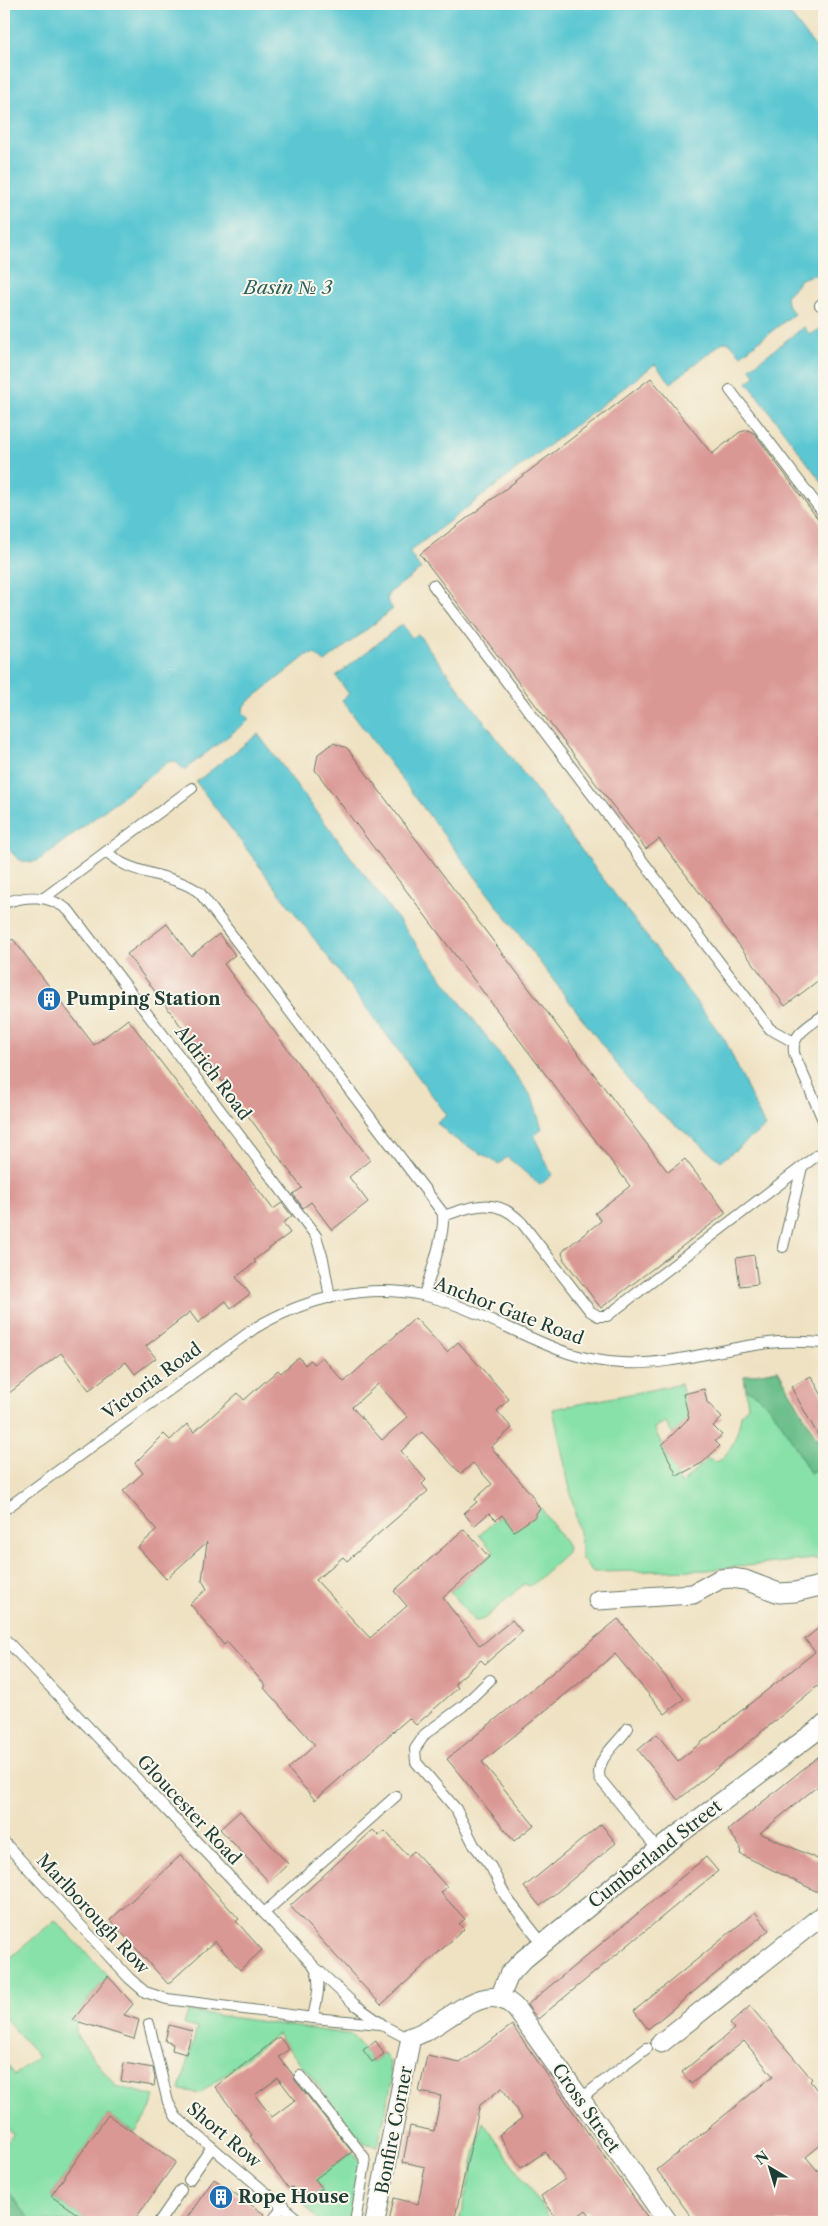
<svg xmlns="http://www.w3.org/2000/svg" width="828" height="2226" font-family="'Libre Caslon Text',serif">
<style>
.green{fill:#87e1a8;stroke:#538f6e}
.forest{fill:#6dbf8c;stroke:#467e60}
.water{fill:#5bc7d2;stroke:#3d8283}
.building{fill:#da9894;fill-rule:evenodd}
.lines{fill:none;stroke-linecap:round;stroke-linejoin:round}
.lane-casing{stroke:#687766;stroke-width:12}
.street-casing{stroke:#687766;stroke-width:21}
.lane{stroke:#fff;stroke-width:10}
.street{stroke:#fff;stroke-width:19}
.labels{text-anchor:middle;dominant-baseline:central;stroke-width:4;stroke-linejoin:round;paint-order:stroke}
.poi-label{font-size:18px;font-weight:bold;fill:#1f3d34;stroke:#fbf7ec;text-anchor:start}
.street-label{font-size:18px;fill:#1f3d34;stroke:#fbf7ec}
.water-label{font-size:19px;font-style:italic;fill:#2e605c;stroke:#fbf7ec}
</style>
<rect width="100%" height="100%" fill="#fbf7ec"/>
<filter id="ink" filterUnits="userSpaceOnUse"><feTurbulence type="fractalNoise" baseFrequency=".02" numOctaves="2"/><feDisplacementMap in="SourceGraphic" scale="10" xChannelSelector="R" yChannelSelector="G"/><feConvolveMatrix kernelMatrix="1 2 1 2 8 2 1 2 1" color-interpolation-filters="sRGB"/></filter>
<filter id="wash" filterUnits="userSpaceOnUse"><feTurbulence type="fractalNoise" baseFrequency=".0096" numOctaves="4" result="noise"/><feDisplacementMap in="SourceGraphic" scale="20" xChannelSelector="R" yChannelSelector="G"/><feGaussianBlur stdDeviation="1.12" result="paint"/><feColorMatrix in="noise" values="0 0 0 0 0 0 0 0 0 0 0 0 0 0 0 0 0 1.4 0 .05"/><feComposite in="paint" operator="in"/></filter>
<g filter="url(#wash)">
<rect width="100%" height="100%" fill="#efe2c3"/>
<g class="green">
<path d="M778 1370 824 1451V1558L707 1570 593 1572 581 1558V1542L553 1409 681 1384 690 1420 673 1435 665 1422 654 1428 681 1484 707 1459 717 1462C733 1452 738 1432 741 1416 742 1412 746 1410 748 1406L744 1376Z"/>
<path d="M541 1508 566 1544 568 1548 566 1554 533 1584 530 1586 524 1584 484 1619 477 1621 473 1620 450 1592 494 1552 479 1535 502 1515 514 1530Z"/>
<path d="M55 1920 108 1976C95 1993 70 2014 77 2036L115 2086 155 2096 150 2110 135 2133 108 2115 51 2196 89 2222H4V2146L13 2135 4 2123V2061L15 2075 38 2056 4 2017V1963Z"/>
<path d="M188 2011 353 2035 372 2062 384 2054 390 2062 389 2071 393 2076 378 2146 364 2143 277 2034 201 2093 180 2090 197 2028 184 2025Z"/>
<path d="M483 2122 553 2222H459Z"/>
<path d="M352 2152 360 2162 349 2222H319L304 2202 322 2188 315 2179Z"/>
</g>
<g class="forest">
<path d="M778 1370 824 1452V1464L810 1473C792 1443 778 1406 746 1389L744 1376Z"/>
<path d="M4 2187 7 2189 32 2222H4Z"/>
</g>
<g class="water">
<path d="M4 4H782L824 58V275H812L799 280 797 285 786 296 787 304 794 314 741 355 730 343 723 342 671 383 655 364 409 552 421 569 388 594 387 601 393 609 325 662 315 654 307 655 244 705 243 712 249 720 184 770 175 761 168 762 39 860C21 868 13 854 4 842Z"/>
<path d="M804 327 810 335 820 329 824 335V485L747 382 756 376 750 368Z"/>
<path d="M402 624 412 638 418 634 725 1040 765 1127 721 1161 643 1099 342 700 349 694 336 676Z"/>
<path d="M258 734 532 1097 542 1129 534 1136 552 1175 540 1185 507 1157 499 1164 452 1137 437 1123 447 1115 196 782Z"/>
</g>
<g id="blocks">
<g class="building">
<path d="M651 378 712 454 740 432 748 430 754 433 824 527V976L785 1006 659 839 646 849 420 554Z"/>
<path d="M333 743 347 748 668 1172 685 1159 726 1213 601 1308 564 1260 562 1253 565 1249 601 1221 595 1213 630 1186 315 770 318 754Z"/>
<path d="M167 924 191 956 219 934 235 955 224 964 370 1160 349 1177 368 1202 332 1230 311 1202 303 1208 293 1194 302 1188 127 954Z"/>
<path d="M13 939 94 1045 128 1019 273 1209 282 1203 292 1216 283 1223 290 1233 254 1260 256 1262 236 1277 250 1294 231 1308 226 1301 198 1323 190 1312 146 1346 156 1358 135 1374 126 1362 89 1390 61 1353 4 1397V946Z"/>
<path d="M754 1255 758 1284 740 1286 736 1258Z"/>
<path d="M415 1318 447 1352 458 1342 509 1399 497 1411 512 1428 491 1447 531 1494 540 1509 536 1513V1516L514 1531 502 1515 496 1520 489 1513 474 1526 464 1513 477 1502 475 1499 492 1484 473 1463 461 1474 422 1432 401 1451 426 1480 422 1484 428 1491 347 1561 343 1557 316 1580 370 1638 407 1606 394 1591 464 1529 489 1557 443 1598 480 1646 512 1620 522 1632 485 1664 481 1660 455 1683 458 1688 416 1725 409 1718 315 1800 288 1769 315 1745 264 1688 266 1686 227 1642 224 1645 190 1604 207 1589 202 1580 207 1542 166 1579 138 1547 157 1530 123 1491 143 1473 135 1463 164 1434 170 1440 187 1424 194 1432 238 1393 244 1400 278 1370 281 1373 299 1357 305 1365 311 1360 314 1364 322 1357 344 1382ZM378 1384 408 1417 382 1440 352 1407Z"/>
<path d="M811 1376 824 1399V1446L791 1387Z"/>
<path d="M704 1389 707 1402 722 1418 713 1426 722 1435 715 1441 720 1446 702 1463 677 1476 662 1445 689 1418 683 1394Z"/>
<path d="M618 1619 684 1699 665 1714 615 1654 482 1762 534 1825 514 1841 447 1759Z"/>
<path d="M824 1624V1681L678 1800 638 1750 657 1734 678 1761 815 1652 805 1639Z"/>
<path d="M824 1752V1781L760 1833 824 1862V1895L740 1854 741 1848 728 1830Z"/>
<path d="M240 1811 288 1864 269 1882 220 1829Z"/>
<path d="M601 1824 616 1843 540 1906 524 1887Z"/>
<path d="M373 1830 379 1836 385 1831 408 1856 414 1851 447 1887 441 1893 465 1919 459 1924 464 1929 381 2005 290 1906Z"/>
<path d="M181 1855 239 1919 236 1921 262 1950 240 1970 215 1941 168 1984 110 1920Z"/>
<path d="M706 1857 718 1871 538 2019 527 2005Z"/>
<path d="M755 1912 769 1930 648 2029 634 2011Z"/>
<path d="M108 1976 133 2004 124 2015 139 2020 134 2039 73 2020Z"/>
<path d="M750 2006 812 2079 810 2081 824 2099V2142L806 2157 817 2170 824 2175V2222H695L657 2170 773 2076 744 2041 691 2084 682 2072 734 2029 730 2024Z"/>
<path d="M169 2025 192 2031 186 2054 172 2050 173 2044 165 2041Z"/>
<path d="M512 2025 651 2222H595L586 2210 570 2222H559L541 2196 565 2179 545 2152 521 2168 499 2135 522 2118 502 2088 480 2105 454 2222H389L394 2198 418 2204 425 2167 403 2162 410 2126 434 2131 441 2096 419 2092 427 2056 460 2063Z"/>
<path d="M279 2037 289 2049 279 2057 293 2075 295 2080 352 2152 315 2179 322 2188 304 2202 292 2187 289 2189 250 2136 252 2135 215 2087ZM278 2078 295 2100 272 2117 255 2095Z"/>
<path d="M376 2041 384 2054 372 2062 363 2050Z"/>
<path d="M124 2063 153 2068 155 2078 154 2086 121 2081Z"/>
<path d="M108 2115 176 2162 133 2222H89L51 2196Z"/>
<path d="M214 2179 264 2214 258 2222H184Z"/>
</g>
</g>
</g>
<g filter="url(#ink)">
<use href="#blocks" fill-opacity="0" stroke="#687766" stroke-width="1"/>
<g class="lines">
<g class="lane-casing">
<g id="lane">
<path d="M820 305 824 302"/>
<path d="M730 390 824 514"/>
<path d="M433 585 770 1029 794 1042"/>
<path d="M107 851 192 788"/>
<path d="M44 898 107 851C127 876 173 872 200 893L442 1212C448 1227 429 1278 424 1295"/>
<path d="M4 903C27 895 49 894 69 911L316 1236 323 1259 330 1298"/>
<path d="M824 1015C810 1025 788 1036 795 1056L824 1122"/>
<path d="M444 1216C473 1205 498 1197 522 1223L590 1311 598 1316H607L824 1150"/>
<path d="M783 1247 802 1167"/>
<path d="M4 1510 255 1328C303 1299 366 1283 422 1295 452 1301 480 1315 507 1327 547 1345 576 1361 622 1363 675 1366 726 1346 779 1342 794 1341 809 1342 824 1343"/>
<path d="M4 1638 312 1964C324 1979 316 2001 313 2018"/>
<path d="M490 1680 463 1706 425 1734 415 1749 416 1762 456 1809 474 1845 491 1867 506 1897 543 1944"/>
<path d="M628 1728C619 1743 594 1759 600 1779L658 1850"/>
<path d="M4 1842 129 1978 145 1992 167 1999 313 2018 380 2024 401 2035 411 2037"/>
<path d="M264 1913 396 1796"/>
<path d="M317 1969 354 2004 382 2024"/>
<path d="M149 2024 168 2102 176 2117 301 2222"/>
<path d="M300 2076 364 2157 365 2164 355 2222"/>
<path d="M580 2099 647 2048"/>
<path d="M189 2180 212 2147"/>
<path d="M159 2222 181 2190"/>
<path d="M272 2222 283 2205"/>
</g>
</g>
<g class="street-casing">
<g id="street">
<path d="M598 1600 693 1594 720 1579 731 1578 745 1580 779 1593 795 1592 824 1585"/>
<path d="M500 1997 509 1975 524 1959 658 1850 824 1725"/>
<path d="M661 2043 824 1914"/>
<path d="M375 2222 411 2037C444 2029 486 1973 517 2010L668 2222"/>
</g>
</g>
<use href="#lane" class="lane"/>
<use href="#street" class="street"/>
</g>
</g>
<defs>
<g id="building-disc" transform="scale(1.25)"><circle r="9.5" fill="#1f6fb2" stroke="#fbf7ec"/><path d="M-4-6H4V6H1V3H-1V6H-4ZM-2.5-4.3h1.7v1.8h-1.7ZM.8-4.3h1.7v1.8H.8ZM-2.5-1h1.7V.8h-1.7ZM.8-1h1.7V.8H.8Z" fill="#fff"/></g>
</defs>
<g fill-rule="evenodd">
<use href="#building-disc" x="49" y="999"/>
<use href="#building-disc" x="221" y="2197"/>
</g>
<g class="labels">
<g class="poi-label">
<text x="66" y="999">Pumping Station</text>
<text x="238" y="2197">Rope House</text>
</g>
<g class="street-label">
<text transform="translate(213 1073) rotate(53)">Aldrich Road</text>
<text transform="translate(509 1311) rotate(21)">Anchor Gate Road</text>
<text transform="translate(152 1381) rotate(-36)">Victoria Road</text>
<text transform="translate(189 1810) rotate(47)">Gloucester Road</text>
<text transform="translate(655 1854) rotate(-38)">Cumberland Street</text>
<text transform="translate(93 1914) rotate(47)">Marlborough Row</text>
<text transform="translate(586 2108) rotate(55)">Cross Street</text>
<text transform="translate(394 2130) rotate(-79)">Bonfire Corner</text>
<text transform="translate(224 2135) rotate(40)">Short Row</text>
</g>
<g class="water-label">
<text x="288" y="287">Basin № 3</text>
</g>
</g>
<rect width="828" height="2226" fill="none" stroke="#fbf7ec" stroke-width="20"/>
<g transform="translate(770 2168) rotate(322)" stroke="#fbf7ec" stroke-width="4" paint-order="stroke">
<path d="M0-4L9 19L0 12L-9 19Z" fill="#1f3d34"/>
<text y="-8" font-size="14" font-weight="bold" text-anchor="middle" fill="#1f3d34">N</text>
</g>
</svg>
